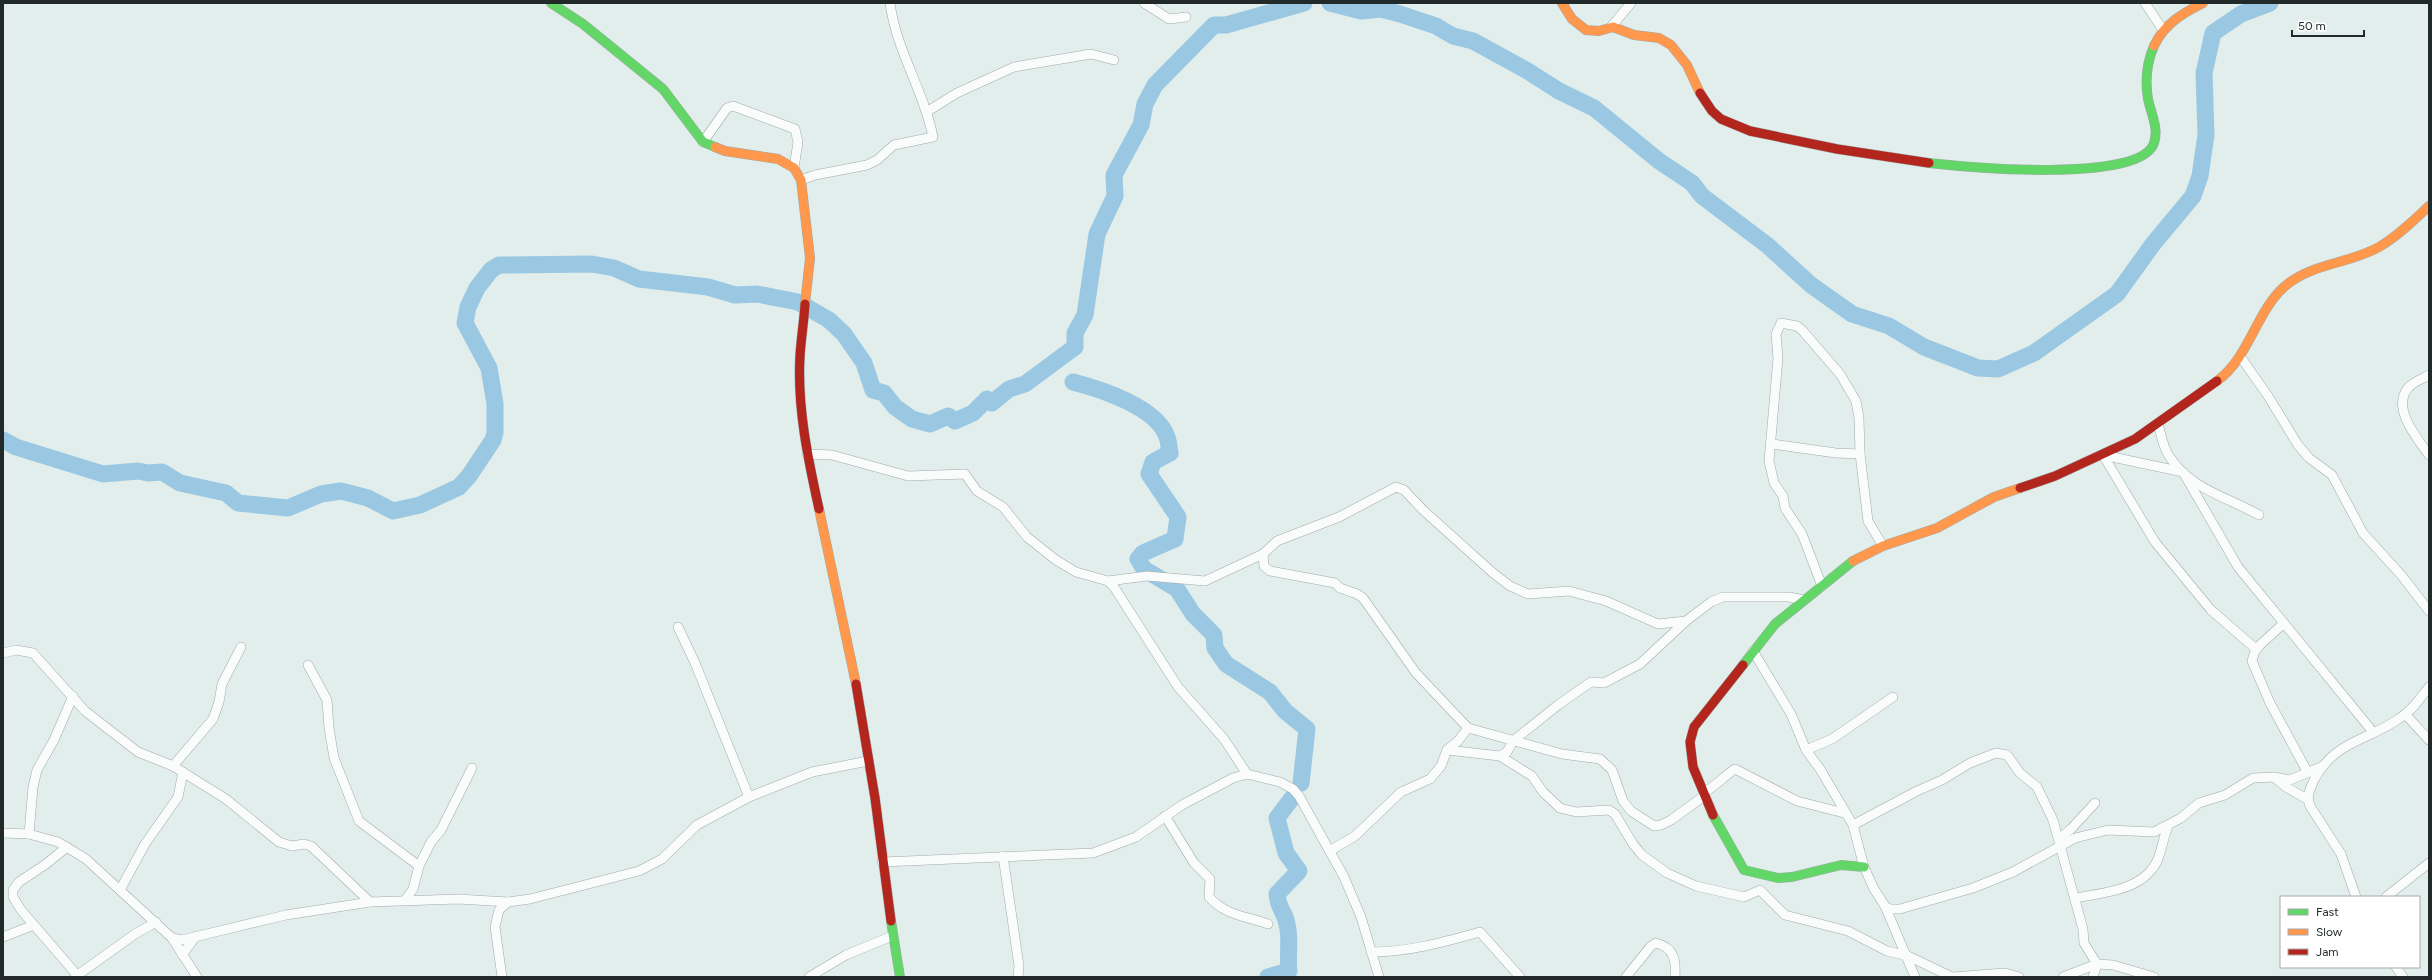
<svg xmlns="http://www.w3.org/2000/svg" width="2432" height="980" font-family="Figtree,sans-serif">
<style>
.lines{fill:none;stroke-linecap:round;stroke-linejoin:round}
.river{stroke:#9ac8e2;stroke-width:17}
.street-casing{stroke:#a1aaa9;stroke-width:10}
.fast-casing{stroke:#a1aaa9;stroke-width:10}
.slow-casing{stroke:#a1aaa9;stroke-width:10}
.jam-casing{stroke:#a1aaa9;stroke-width:10}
.street{stroke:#fafcfc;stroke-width:9}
.fast{stroke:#63d668;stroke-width:9}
.slow{stroke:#ff974d;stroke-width:9}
.jam{stroke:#b3261e;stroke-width:9}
</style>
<rect width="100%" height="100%" fill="#e1eeec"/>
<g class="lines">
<g class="river">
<path d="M1330 3 1361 11 1381 9 1400 14 1436 26 1453 36 1473 41 1526 70 1559 91 1594 108 1659 161 1692 183 1702 196 1767 245 1811 285 1852 314 1889 326 1924 347 1978 368 1998 369 2034 353 2117 294 2153 244 2193 196 2200 176 2206 135 2204 73 2213 33 2241 14 2270 3"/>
<path d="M1073 382C1100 389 1157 407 1167 437 1169 442 1169 448 1170 453L1153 462 1149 474 1178 517 1175 539 1143 553 1138 559 1144 569 1177 589 1193 614 1214 635 1215 648 1226 664 1270 692 1285 711 1307 729 1301 783"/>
<path d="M3 440 16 447 103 474 138 471 148 473 162 472 180 483 226 493 238 503 288 508 321 494 341 491 368 498 393 511 420 505 459 487 469 476 493 440 495 433V404L489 368 465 323 468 307 477 288 491 270 499 265 592 264 614 268 639 279 708 287 735 295 757 294 798 302 829 320 844 334 864 363 873 390 884 393 895 407 912 419 930 424 948 416 955 421 973 413 987 399 992 403 1009 389 1025 384 1075 347V333L1085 315 1097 234 1115 196 1114 175 1141 125 1145 104 1155 85 1214 25H1226L1304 3"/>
<path d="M1268 977 1289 971C1287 956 1291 939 1287 924 1285 912 1278 909 1277 894L1299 871 1286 853 1277 818 1292 798"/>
</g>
<g class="street-casing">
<g id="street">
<path d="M1144 3 1169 19 1186 17"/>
<path d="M2145 3 2163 30"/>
<path d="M1611 27 1631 3"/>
<path d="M928 111 957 93 1014 67 1091 54 1114 60"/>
<path d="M703 142 727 108 733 106 795 129 798 142 794 168"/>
<path d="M801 180 815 175 867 165 877 160 894 145 933 137C924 91 896 50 890 3"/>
<path d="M2240 356 2268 396 2298 445 2309 458 2332 475 2363 533 2402 576 2429 611"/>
<path d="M2429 375C2422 379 2413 382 2408 388 2391 409 2418 439 2429 455"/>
<path d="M2158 424C2161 434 2163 447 2169 456 2190 489 2227 497 2259 515"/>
<path d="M1772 444 1836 453 1860 454"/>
<path d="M807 454 832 455 908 476 965 474 977 491 1003 507 1027 537 1056 560 1076 572 1108 581 1114 587 1178 687 1224 739 1247 774"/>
<path d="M2103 455 2183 472 2238 567 2373 732"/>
<path d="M2103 455 2155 542 2211 610 2256 649"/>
<path d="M1263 554 1264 566 1270 571 1335 583 1340 588 1357 594 1363 598 1416 673 1468 728 1562 754 1600 759 1612 770 1623 801 1631 811 1654 826 1661 825 1671 820 1704 796"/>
<path d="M1108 581 1147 576 1205 581 1263 554 1277 541 1339 517 1396 487 1404 490 1424 511 1493 573 1510 586 1528 594 1569 591 1606 601 1658 624 1686 621"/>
<path d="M1822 586 1802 534 1785 508 1783 496 1774 483 1769 461 1778 358 1776 334 1781 323 1797 326 1802 330 1840 374 1856 401 1859 418 1860 454 1868 521 1883 546"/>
<path d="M2284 623 2260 645 2255 651 2252 661 2270 703 2308 773"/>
<path d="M678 627 695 663 749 797"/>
<path d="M1753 651 1791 714 1806 750 1820 769 1853 825 1864 867 1874 889 1885 906 1890 909H1900L1973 888 2013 872 2075 838 2108 830 2154 832 2181 818 2199 803 2225 795 2253 778 2274 777 2290 780 2323 766"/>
<path d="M3 653 16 650 33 653 85 711 138 752 173 766 226 799 279 842 292 846 304 844 311 846 370 902"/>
<path d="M308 665 327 700 329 728 334 758 359 821 419 866"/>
<path d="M2405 714 2429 740"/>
<path d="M1447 750 1500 756 1532 776 1543 792 1560 808 1576 812 1609 810 1615 814 1633 844 1642 855 1667 873 1696 886 1744 897 1760 890 1785 915 1848 931 1887 951 1908 956 1952 977"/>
<path d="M1806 750 1832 739 1893 697"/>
<path d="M1500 756 1507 752 1513 741 1558 705 1591 682 1604 683 1640 664 1686 621 1711 602 1723 597H1789L1804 600"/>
<path d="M173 766 213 719 219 702 222 684 241 647"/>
<path d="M2275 778 2286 787 2307 799"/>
<path d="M1703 793C1716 786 1723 777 1735 769L1797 801 1844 813"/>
<path d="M1165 816 1194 863 1210 879 1209 897C1226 916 1246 916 1268 924"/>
<path d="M1853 825 1917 791 1942 780 1970 763 1996 753 2007 755 2020 773 2037 787 2053 820 2083 929 2084 943 2097 964 2093 977"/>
<path d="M3 833 29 834 58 842 86 859 172 938 197 977"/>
<path d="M29 834 33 787 37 770 54 740 73 696"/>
<path d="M2059 839 2071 829 2095 803"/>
<path d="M67 847 46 864 19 882 13 890V897L21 910 77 975"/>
<path d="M1331 850 1355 836 1401 792 1430 779 1441 766 1447 750 1458 741 1468 728"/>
<path d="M1003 856 1019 966 1018 977"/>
<path d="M882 862 1093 853 1136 837 1182 805 1233 778 1247 774 1280 782 1293 789 1299 796 1344 877 1361 917 1379 977"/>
<path d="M120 890 145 844 178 797 183 772"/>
<path d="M2356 897 2341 854 2310 806C2306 796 2310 789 2314 780 2335 740 2368 741 2400 718 2413 710 2420 698 2429 687"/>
<path d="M2386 897 2429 863"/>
<path d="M2075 898C2104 893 2145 890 2158 859 2162 848 2164 836 2168 826"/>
<path d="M406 899 413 889 419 866 431 842 441 830 472 768"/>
<path d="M1885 906 1915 977"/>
<path d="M3 937 34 925"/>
<path d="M172 938 182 940 286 915 370 902 458 899 508 902 530 899 639 871 662 859 697 825 749 797 812 772 868 761"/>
<path d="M1371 952C1409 952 1444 942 1480 932L1520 977"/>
<path d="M182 955 196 936"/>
<path d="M2396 967 2403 977"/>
<path d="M75 977 135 934 156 922"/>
<path d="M502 977 495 927 499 910 508 902"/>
<path d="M809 977 846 955 892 936"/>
<path d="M1626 977 1651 946 1656 943C1675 948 1676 961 1675 977"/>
<path d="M1953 977 2005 973 2019 977"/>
<path d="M2063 977 2097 964 2113 965 2154 977"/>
</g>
</g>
<g class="fast-casing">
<g id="fast">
<path d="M551 3 583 24 663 89 703 142 715 147"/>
<path d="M1929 163C1965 167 2141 184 2154 143 2159 129 2151 113 2148 99 2145 81 2147 62 2154 46"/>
<path d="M1743 665 1775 624 1853 561"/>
<path d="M1713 815 1744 870 1778 878 1792 877 1841 865 1864 867"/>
<path d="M891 921 900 977"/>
</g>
</g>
<g class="slow-casing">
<g id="slow">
<path d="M1562 3 1572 19 1586 30 1599 31 1613 27 1634 35 1659 38 1671 45 1687 65 1700 93"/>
<path d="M2154 46C2164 24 2183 13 2203 3"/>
<path d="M715 147 725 151 778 159 794 168 801 180 810 258 805 304"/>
<path d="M2217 381C2249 358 2256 312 2284 287 2311 263 2349 264 2379 247 2398 236 2414 220 2429 206"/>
<path d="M819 509 856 684"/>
<path d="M1853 561 1883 546 1937 528 1994 497 2020 488"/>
</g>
</g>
<g class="jam-casing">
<g id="jam">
<path d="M1700 93 1712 111 1721 119 1750 131 1837 149 1929 163"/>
<path d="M805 304C804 321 801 339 800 356 797 407 808 459 819 509"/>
<path d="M2020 488 2055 476 2135 439 2217 381"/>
<path d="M856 684 875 798 891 921"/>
<path d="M1713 815 1693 767 1690 742 1694 727 1743 665"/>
</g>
</g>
<use href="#street" class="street"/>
<use href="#fast" class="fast"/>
<use href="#slow" class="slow"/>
<use href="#jam" class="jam"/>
</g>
<rect width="2432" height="980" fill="none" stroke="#212a29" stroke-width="8"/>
<rect x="2280" y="896" width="140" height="72" fill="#ffffff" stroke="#a6aaa9"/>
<rect x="2288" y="909" width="20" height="6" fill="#63d668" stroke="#a6aaa9"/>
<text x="2316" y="916" font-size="12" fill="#212a29">Fast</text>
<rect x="2288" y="929" width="20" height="6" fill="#ff974d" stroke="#a6aaa9"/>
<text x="2316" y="936" font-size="12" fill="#212a29">Slow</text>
<rect x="2288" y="949" width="20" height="6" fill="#b3261e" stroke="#a6aaa9"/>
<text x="2316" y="956" font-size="12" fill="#212a29">Jam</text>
<path d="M2292 30v6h72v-6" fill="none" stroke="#212a29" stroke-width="2"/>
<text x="2298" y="30" font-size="12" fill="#212a29" stroke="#ffffff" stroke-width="3" paint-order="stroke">50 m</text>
</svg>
